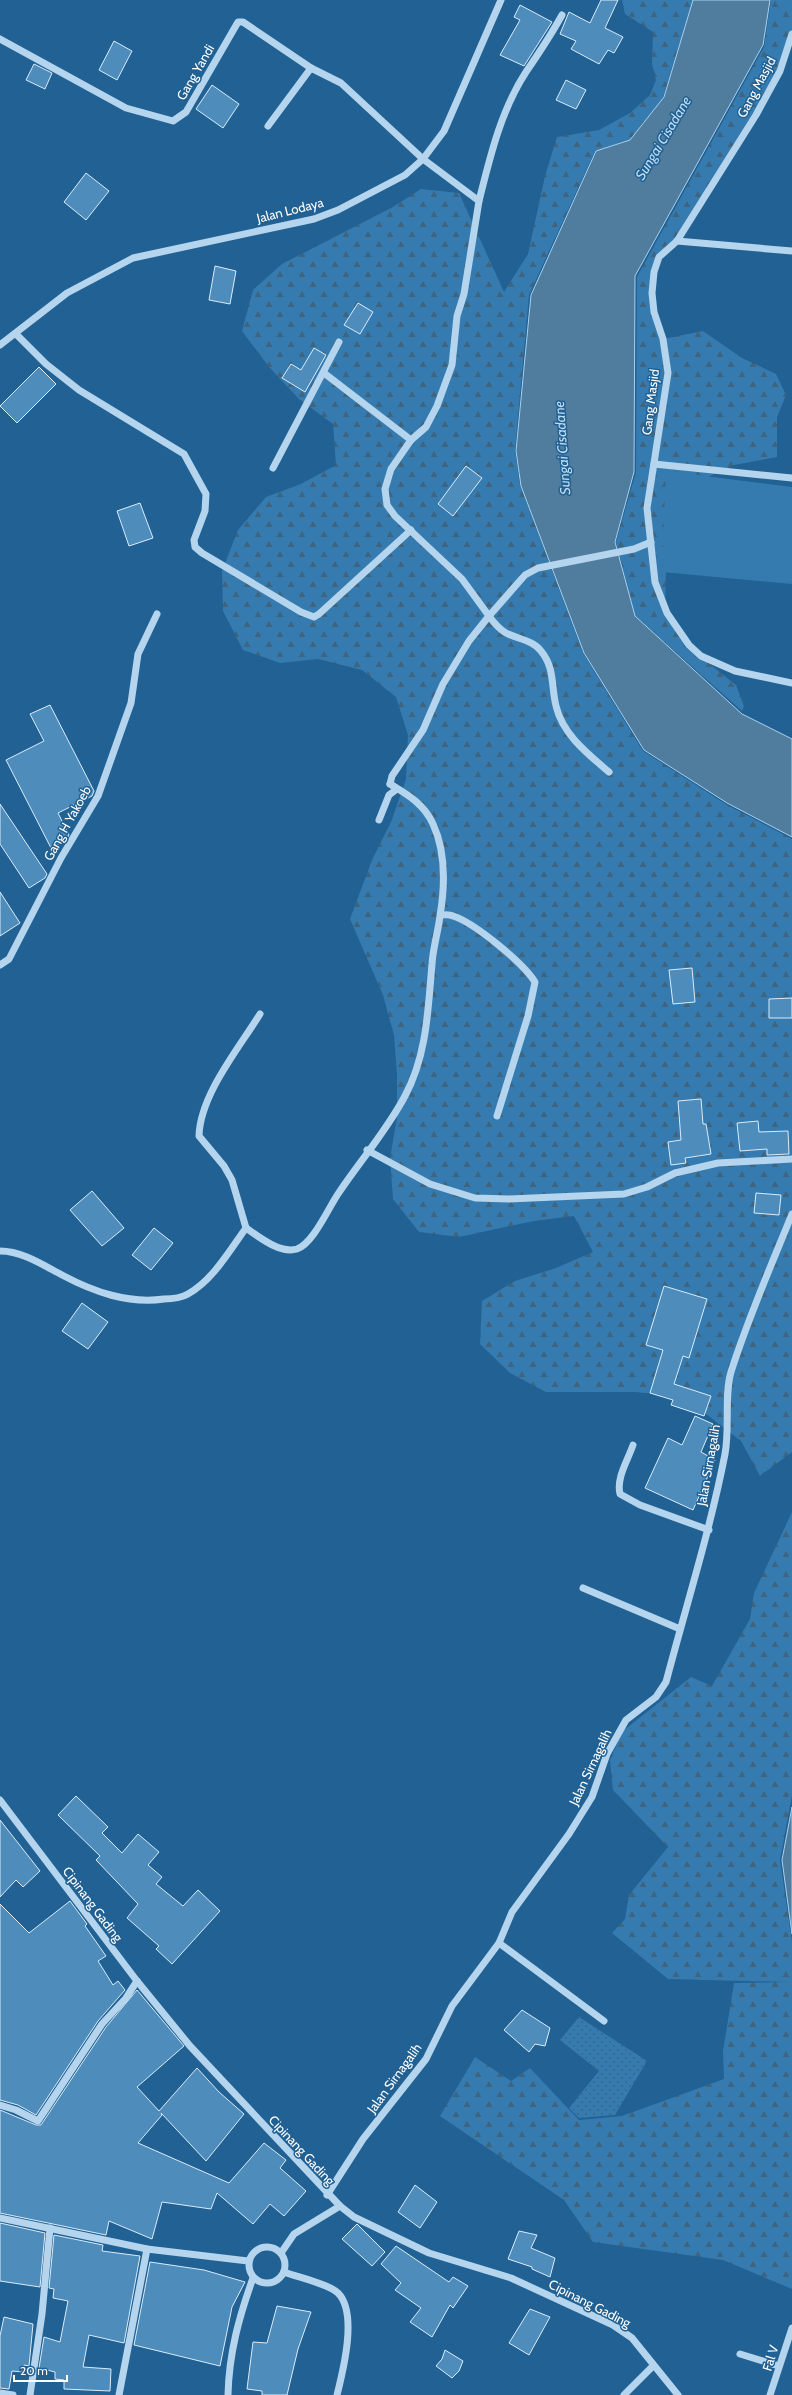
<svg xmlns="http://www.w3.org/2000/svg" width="792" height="2395" font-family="Cabin,sans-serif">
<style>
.green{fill:url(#green-dots)}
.forest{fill:url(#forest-firs)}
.pitch{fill:#357bb0}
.water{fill:#507c9e;stroke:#a8d1ef}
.building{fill:#4e8cbb;stroke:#d9ecfa}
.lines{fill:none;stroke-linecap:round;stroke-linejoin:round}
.minor{stroke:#b4d5ed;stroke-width:7}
.labels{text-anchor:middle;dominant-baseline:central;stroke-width:3;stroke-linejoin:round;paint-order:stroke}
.street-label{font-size:13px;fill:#fff;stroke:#216193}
.water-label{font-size:14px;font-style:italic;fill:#c0def4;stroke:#216193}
</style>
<defs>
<pattern id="green-dots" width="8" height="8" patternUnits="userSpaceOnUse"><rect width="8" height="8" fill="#357bb0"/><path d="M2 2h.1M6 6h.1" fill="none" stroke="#40647e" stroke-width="1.8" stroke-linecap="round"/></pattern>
<pattern id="forest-firs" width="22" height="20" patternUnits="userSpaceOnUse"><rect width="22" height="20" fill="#357bb0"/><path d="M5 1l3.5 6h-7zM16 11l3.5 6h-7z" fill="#40647e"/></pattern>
</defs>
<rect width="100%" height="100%" fill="#216193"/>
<path class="green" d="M579 2017 647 2061 615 2115 579 2118 569 2108 599 2071 560 2040Z"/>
<g class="forest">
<path d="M622 0H693L662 100 630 140 595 151 529 295 515 451 520 485 583 653 643 751 727 805 792 839V1452L760 1476 741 1441 706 1414 667 1395 635 1392H546L510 1373 480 1344 482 1301 515 1281 556 1268 593 1252 574 1216 534 1221 459 1237 419 1232 393 1199 390 1158 397 1118V1075L394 1035 383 995 350 919 372 860 391 822 406 779 408 735 396 697 362 670 318 659 280 663 243 650 223 611 222 571 238 530 266 497 301 484 336 465 333 424 299 399 269 367 242 331 253 290 282 264 393 207 421 189 459 193 504 292 528 254 545 176 557 137 599 130 630 113 650 95 656 80 652 64 653 32 625 14Z"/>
<path d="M771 0H792V34L780 71 678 238 659 257 652 293 663 339 703 331 742 358 776 374 786 395 777 417V457L734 465 686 487 666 564 665 615 688 647 736 685 744 706 742 711 635 616 616 542 636 472 637 277 764 47Z"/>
<path d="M792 1512V1795L780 1860 792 1942V2289L723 2260 593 2242 564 2200 440 2116 475 2057 511 2081 530 2068 579 2120 622 2116 724 2079 723 2051 734 1983 789 1982 668 1979 612 1933 625 1919 629 1895 668 1847 613 1790 610 1760 623 1731 691 1677 712 1686 750 1619 754 1593Z"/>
</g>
<path class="pitch" d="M666 471 792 487V584L662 572Z"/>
<g class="water">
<path d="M693 0H770L763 45 635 276 634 472 615 542 635 616 742 714 792 739V837L727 803 644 750 584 653 521 486 516 451 531 295 596 151 630 140 664 97Z"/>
<path d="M792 1807V1934L782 1860Z"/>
</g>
<g class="building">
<path d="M601 0H618L605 28 623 37 614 53 608 50 599 64 571 49 576 41 560 34 569 12 590 23Z"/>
<path d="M520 5 552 22 524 66 500 55 520 20 514 17Z"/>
<path d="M114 41 132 51 117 80 99 70Z"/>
<path d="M34 64 52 73 45 89 26 80Z"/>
<path d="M566 80 586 90 576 109 556 100Z"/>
<path d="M212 85 239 104 223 128 196 109Z"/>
<path d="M86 173 109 191 86 220 64 202Z"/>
<path d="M215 266 236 271 230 304 209 300Z"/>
<path d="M358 303 373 312 360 334 344 325Z"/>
<path d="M314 348 326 355 305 392 282 378 291 364 301 370Z"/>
<path d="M39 367 56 384 17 423 0 406Z"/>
<path d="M466 466 482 478 453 516 438 504Z"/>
<path d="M140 503 153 538 129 546 117 511Z"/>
<path d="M50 705 94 791 92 796 58 813 69 835 66 840 51 848 6 760 44 741 30 714Z"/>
<path d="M0 804 47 874 45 878 29 888 0 844Z"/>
<path d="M0 892 20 923 0 936Z"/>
<path d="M692 968 695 1002 673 1004 669 970Z"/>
<path d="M792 998V1018H769V999Z"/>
<path d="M701 1099 703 1124H706L711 1154 685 1158 686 1163 671 1165 668 1142 681 1140 678 1101Z"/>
<path d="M758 1121 759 1132 788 1131 789 1154 767 1155V1149L740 1151 737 1123Z"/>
<path d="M92 1191 124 1228 102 1246 70 1210Z"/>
<path d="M756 1193 781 1195 779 1215 754 1213Z"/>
<path d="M154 1228 173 1243 151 1270 132 1255Z"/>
<path d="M664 1286 707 1299 689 1358 683 1356 674 1384 711 1396 704 1416 671 1405 673 1400 650 1393 663 1350 646 1345Z"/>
<path d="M82 1303 108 1322 88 1349 62 1331Z"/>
<path d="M695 1416 713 1424 701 1452 715 1460 693 1510 645 1488 668 1438 682 1445Z"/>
<path d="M76 1796 108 1827 102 1833 122 1853 138 1834 159 1852 148 1865 162 1877 156 1884 183 1906 198 1890 220 1911 172 1964 156 1949 159 1946 127 1918 138 1904 96 1860 100 1856 58 1815Z"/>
<path d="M0 1820 40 1871 23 1887 16 1880 0 1897Z"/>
<path d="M70 1901 87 1924 85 1926 106 1956 98 1961 113 1985 118 1981 125 1990 98 2021 36 2115 18 2105 0 2100V1904L29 1933Z"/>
<path d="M137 1990 184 2046 137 2087 159 2111 197 2068 219 2092 244 2114 206 2161 161 2113 162 2115 138 2143 229 2183 264 2143 286 2160 280 2168 306 2191 284 2216 270 2204 253 2224 217 2193 211 2209 162 2202 152 2239 109 2221 106 2235 0 2213V2110L36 2125H41L106 2027Z"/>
<path d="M522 2010 550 2028 545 2046 535 2044 529 2052 504 2030Z"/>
<path d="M415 2185 437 2202 420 2228 398 2212Z"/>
<path d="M0 2223 45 2233 40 2287 0 2281Z"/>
<path d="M357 2224 385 2252 372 2266 342 2239Z"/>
<path d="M519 2231 537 2235 531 2248 555 2258 550 2277 532 2269V2267L508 2259Z"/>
<path d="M54 2235 103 2245 102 2251 140 2256 124 2343 89 2335 83 2367 111 2369 110 2391 64 2389V2380L55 2379V2372L39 2368 44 2337 60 2342 68 2301 53 2298 54 2289 49 2288Z"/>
<path d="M396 2246 449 2282 453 2277 468 2286 453 2308 450 2305 432 2337 410 2322 421 2308 395 2290 401 2283 381 2264Z"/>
<path d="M150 2262 204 2270 245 2282 232 2307 220 2366 134 2345Z"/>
<path d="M277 2306 311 2312 298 2349 287 2395H262V2391L247 2389 253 2342 267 2343Z"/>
<path d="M530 2309 550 2317 529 2355 509 2343Z"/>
<path d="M4 2317 33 2324 29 2366 24 2365 23 2372 12 2371 9 2389 0 2388V2336Z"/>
<path d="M445 2350 463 2361 459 2371 452 2378 436 2366 442 2359Z"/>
</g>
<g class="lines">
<g class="minor">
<path d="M792 34 780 71 756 115 677 241 659 257 654 272 652 293 654 312 663 339 668 373 647 508 655 582 667 613 689 645 701 656 735 671 792 683"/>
<path d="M0 39 126 108 173 121 186 112 238 22H243L311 68"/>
<path d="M268 126 311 68 341 83 423 159 479 201 464 294 457 316 452 365 437 406 426 427 411 440 391 469 385 489 387 505 395 516 462 579 489 616 469 641 443 684 423 730 392 776 390 784"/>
<path d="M479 201C490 157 501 110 526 72 539 53 551 35 562 15"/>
<path d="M677 241 792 251"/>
<path d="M16 334 46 364 79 390 184 454 206 494 205 511 194 540 195 547 202 553 301 612 314 617 319 614 411 530"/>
<path d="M0 345 67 293 133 258 314 219 338 210 405 175 423 159 444 131 501 0"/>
<path d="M324 373 411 440"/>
<path d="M654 464 792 478"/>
<path d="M273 468 339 342"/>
<path d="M609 772C588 754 563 735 556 706 551 686 555 668 541 651 533 640 517 639 506 633 499 629 494 623 489 616L525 575 538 568 634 549 651 542"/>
<path d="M379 820 389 795 397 789 393 786"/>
<path d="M441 915C445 915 449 914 453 916 475 923 523 963 535 982L528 1016 497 1116"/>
<path d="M0 965 9 959 61 858 98 796 131 703 138 654 157 614"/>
<path d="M367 1150 430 1184 475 1198 509 1199 624 1194 647 1187 675 1173 718 1163 792 1159"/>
<path d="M246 1228 232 1180 224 1166 199 1136C200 1095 239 1048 260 1014"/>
<path d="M0 1251C22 1251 43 1265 62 1275 94 1292 128 1304 164 1299 172 1299 181 1298 188 1294 213 1280 230 1250 246 1228 259 1237 280 1254 297 1249 314 1243 329 1206 340 1191 361 1160 387 1130 405 1096 427 1055 428 1009 432 964 433 948 438 932 440 916 445 886 446 852 433 824 424 804 408 795 390 784"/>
<path d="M633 1445C628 1460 616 1478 620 1494L640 1505 709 1530"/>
<path d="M583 1588 680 1629"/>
<path d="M0 1800 137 1981 190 2046 340 2206 354 2217 429 2253 511 2278 613 2325 632 2338 678 2395"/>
<path d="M499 1943 604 2021"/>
<path d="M0 2105 16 2110 38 2121 102 2024 126 1998 137 1981"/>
<path d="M327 2195 363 2139 426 2059 452 2006 499 1943 512 1912 569 1834 592 1797 607 1754 626 1720 656 1697 666 1682C686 1606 710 1531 725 1454 730 1428 724 1395 731 1372 748 1318 771 1266 792 1214"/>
<path d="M0 2218 147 2249 248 2261"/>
<circle cx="267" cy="2265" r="18"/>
<path d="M281 2253 294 2234 340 2206"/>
<path d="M284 2272C297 2277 329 2284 338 2293 358 2313 343 2371 337 2395"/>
<path d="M740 2354 779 2366"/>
<path d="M0 2393 13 2395"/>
<path d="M30 2395 42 2314 50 2228"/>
<path d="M119 2395 147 2249"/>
<path d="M228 2395C229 2353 239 2317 253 2278"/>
<path d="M624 2395 653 2366"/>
<path d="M770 2395 792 2328"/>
</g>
</g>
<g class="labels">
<g class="street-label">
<text transform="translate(195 72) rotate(-60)">Gang Yandi</text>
<text transform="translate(756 87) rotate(-62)">Gang Masjid</text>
<text transform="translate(290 210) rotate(-14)">Jalan Lodaya</text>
<text transform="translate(650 402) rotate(-83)">Gang Masjid</text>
<text transform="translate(67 823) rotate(-61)">Gang H Yakoeb</text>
<text transform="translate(708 1465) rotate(-80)">Jalan Sirnagalih</text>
<text transform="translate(590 1767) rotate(-65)">Jalan Sirnagalih</text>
<text transform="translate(93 1904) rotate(53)">Cipinang Gading</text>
<text transform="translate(394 2078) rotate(-54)">Jalan Sirnagalih</text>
<text transform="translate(302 2150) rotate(47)">Cipinang Gading</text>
<text transform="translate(590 2303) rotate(27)">Cipinang Gading</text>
<text transform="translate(770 2358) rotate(-73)">Fal V</text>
</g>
<g class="water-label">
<text transform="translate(663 138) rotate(-59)">Sungai Cisadane</text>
<text transform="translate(562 448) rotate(-94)">Sungai Cisadane</text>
</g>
</g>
<path d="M14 2375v6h53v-6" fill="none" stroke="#ffffff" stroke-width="2"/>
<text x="20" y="2375" font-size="12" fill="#ffffff" stroke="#216193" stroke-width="3" paint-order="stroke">20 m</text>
</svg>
